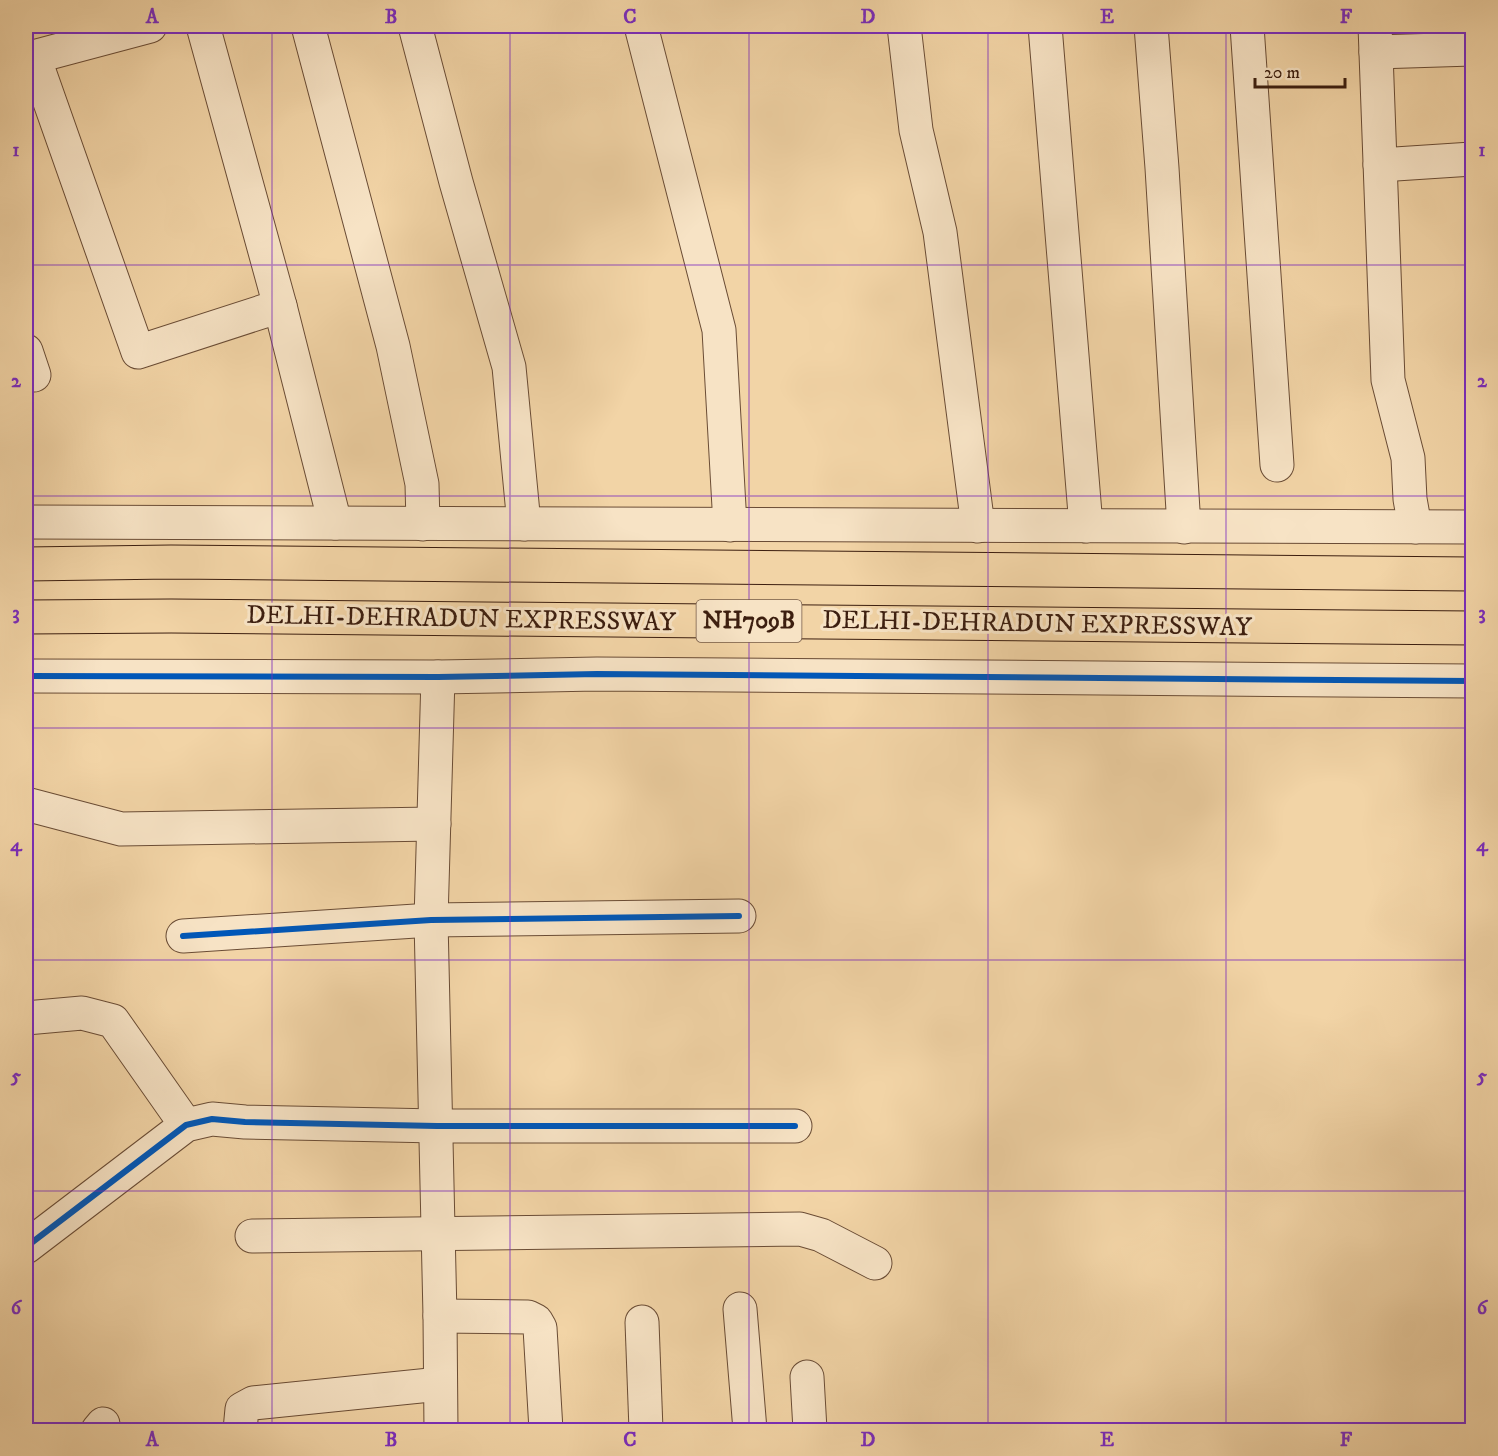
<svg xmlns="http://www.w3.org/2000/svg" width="1498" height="1456" font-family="'IM FELL DW Pica',serif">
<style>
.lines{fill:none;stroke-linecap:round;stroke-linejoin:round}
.minor-casing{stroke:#6a4c35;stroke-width:35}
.highway-casing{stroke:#3c1e0f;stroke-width:35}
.minor{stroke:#f7e3c5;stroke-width:33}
.highway{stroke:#f2d4a6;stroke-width:33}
.cycleway-casing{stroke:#f7e3c5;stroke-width:10}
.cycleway{stroke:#0057b8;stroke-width:6}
.grid{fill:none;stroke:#7b2cbf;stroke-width:1.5;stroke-opacity:0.55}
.labels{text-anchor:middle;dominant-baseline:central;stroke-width:6;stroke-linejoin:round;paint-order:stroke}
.shield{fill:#f7e3c5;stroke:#745946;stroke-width:1.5}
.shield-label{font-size:24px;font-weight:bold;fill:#3c1e0f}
.street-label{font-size:26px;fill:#3c1e0f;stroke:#f7e3c5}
.neatline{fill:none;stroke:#7b2cbf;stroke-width:2}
.grid-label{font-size:20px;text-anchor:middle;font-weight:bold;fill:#7b2cbf}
</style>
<rect width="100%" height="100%" fill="#f2d4a6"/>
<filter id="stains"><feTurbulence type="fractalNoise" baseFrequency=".00333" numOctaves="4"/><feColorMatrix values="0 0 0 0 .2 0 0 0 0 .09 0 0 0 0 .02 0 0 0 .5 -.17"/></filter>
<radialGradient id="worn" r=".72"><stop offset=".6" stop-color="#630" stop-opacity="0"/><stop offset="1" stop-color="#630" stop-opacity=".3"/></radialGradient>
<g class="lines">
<g class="minor-casing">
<g id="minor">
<path d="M203 26 280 306 335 523"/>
<path d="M308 26 393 346 422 484 423 524"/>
<path d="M415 26 456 182 509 367 524 524"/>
<path d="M641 26 719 330 730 525"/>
<path d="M904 26 916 130 940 232 978 526"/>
<path d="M1045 26 1086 526"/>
<path d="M1151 26 1162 168 1184 527"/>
<path d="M1247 26 1277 465"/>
<path d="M1375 26 1388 380 1408 458 1410 499 1415 527"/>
<path d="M1376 52 1472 49"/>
<path d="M34 57 138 352 280 306"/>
<path d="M26 59 150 26"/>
<path d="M1380 165 1472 159"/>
<path d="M26 351 34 375"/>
<path d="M26 522 1472 527"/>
<path d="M26 676 438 677 597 674 1472 681"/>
<path d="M438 677 431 920 440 1316 441 1430"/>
<path d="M26 804 121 829 434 824"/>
<path d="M183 936 431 920 739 916"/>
<path d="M26 1018 82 1013 113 1021 186 1125"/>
<path d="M252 1236 800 1229 821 1235 875 1263"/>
<path d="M26 1247 186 1125 212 1119 245 1122 437 1126H795"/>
<path d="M740 1309 750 1430"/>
<path d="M440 1316 528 1317 536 1321 540 1328 546 1430"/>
<path d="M642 1322 646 1430"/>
<path d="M807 1377 810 1430"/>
<path d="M98 1430 103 1424"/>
<path d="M240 1430 242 1409 253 1403 440 1384"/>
</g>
</g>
<g class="highway-casing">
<g id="highway">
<path d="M26 564 171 562 1472 574"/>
<path d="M26 617 171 616 1472 628"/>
</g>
</g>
<use href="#minor" class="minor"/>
<use href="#highway" class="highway"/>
<g class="cycleway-casing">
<g id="cycleway">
<path d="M26 676 438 677 597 674 1472 681"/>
<path d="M183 936 431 920 739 916"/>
<path d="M26 1247 186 1125 212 1119 245 1122 437 1126H795"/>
</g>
</g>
<use href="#cycleway" class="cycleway"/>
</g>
<path class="grid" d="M272 26V1430M510 26V1430M749 26V1430M988 26V1430M1226 26V1430M26 265H1472M26 496H1472M26 728H1472M26 960H1472M26 1191H1472"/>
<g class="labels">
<rect class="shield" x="696.5" y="600" width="105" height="42" rx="4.5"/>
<g class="shield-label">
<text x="749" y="621">NH709B</text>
</g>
<g class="street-label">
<text transform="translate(461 619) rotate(1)">DELHI-DEHRADUN EXPRESSWAY</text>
<text transform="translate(1037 624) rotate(1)">DELHI-DEHRADUN EXPRESSWAY</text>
</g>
</g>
<rect width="1498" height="1456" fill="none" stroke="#f2d4a6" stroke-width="66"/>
<path d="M1255 78v9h90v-9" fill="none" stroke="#3c1e0f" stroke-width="3"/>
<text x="1264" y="78" font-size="18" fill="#3c1e0f" stroke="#f7e3c5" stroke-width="4.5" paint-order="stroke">20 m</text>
<rect x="33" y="33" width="1432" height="1390" class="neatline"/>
<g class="grid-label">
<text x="152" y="23">A</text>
<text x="391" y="23">B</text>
<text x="630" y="23">C</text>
<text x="868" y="23">D</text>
<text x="1107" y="23">E</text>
<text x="1346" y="23">F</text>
<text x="16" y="156">1</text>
<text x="1482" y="156">1</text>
<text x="16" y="387">2</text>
<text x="1482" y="387">2</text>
<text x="16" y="619">3</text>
<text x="1482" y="619">3</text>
<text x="16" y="851">4</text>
<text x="1482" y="851">4</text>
<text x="16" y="1082">5</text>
<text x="1482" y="1082">5</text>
<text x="16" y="1314">6</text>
<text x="1482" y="1314">6</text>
<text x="152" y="1446">A</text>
<text x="391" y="1446">B</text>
<text x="630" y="1446">C</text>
<text x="868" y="1446">D</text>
<text x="1107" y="1446">E</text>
<text x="1346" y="1446">F</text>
</g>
<rect width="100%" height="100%" filter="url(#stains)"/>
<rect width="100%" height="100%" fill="url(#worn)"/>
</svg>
